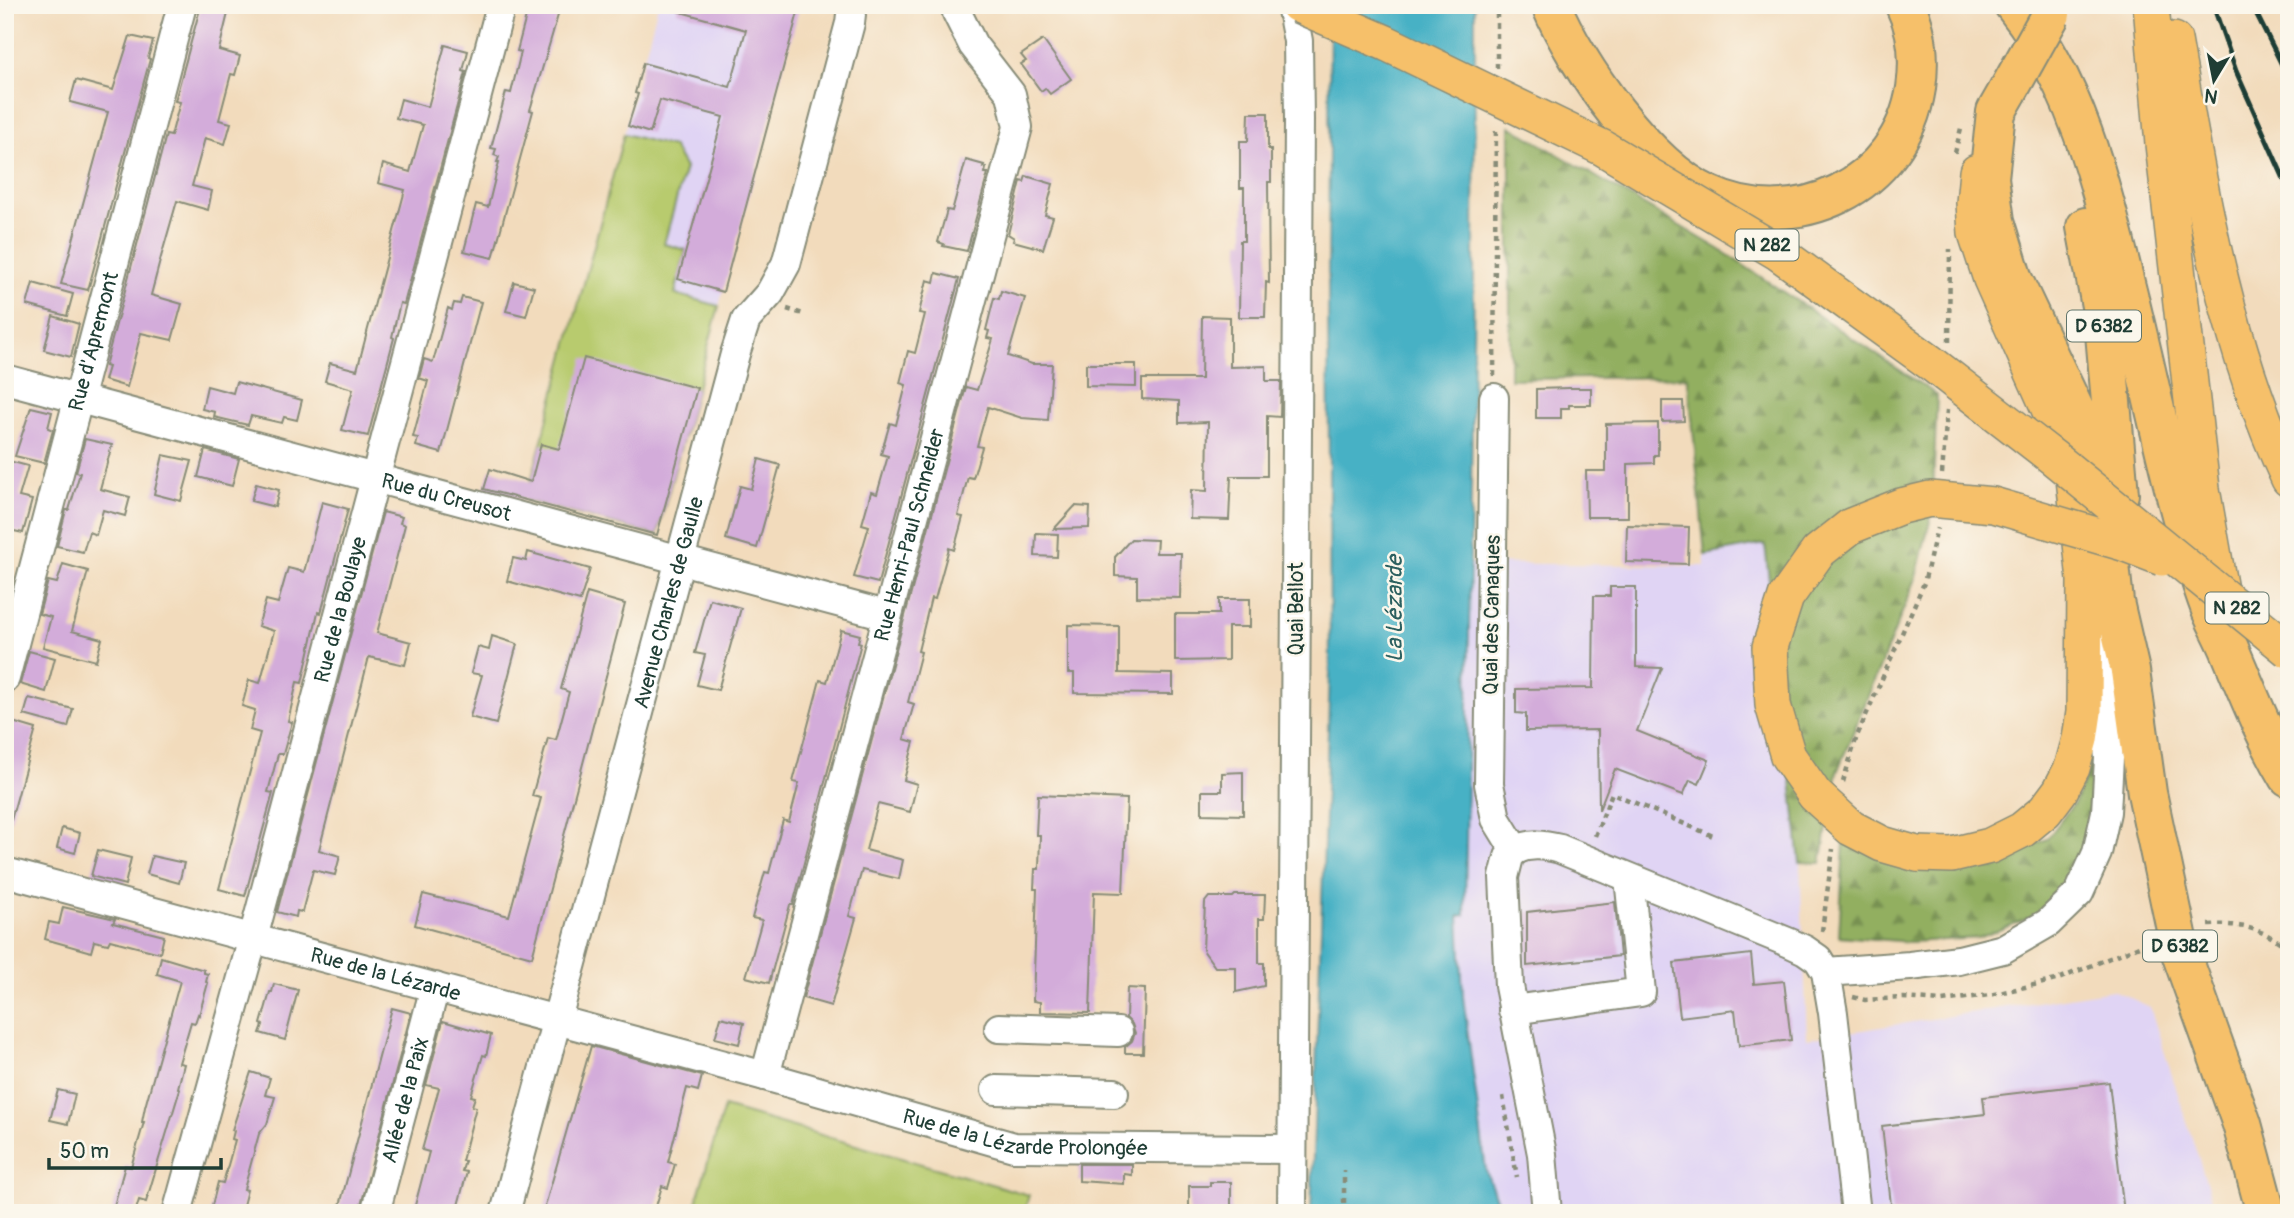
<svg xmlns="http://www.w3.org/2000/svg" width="2294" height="1218" font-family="Pangolin,sans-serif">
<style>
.built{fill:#e0d4f4}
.forest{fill:url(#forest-firs);stroke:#58764a;stroke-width:2}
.garden{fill:#b8cb6e;stroke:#6c8451;stroke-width:2}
.water{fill:#47b1c5;stroke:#33777c;stroke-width:2}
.building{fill:#d3acda}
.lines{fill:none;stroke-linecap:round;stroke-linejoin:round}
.minor-casing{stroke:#888c78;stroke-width:32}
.major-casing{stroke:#888c78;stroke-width:38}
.highway-casing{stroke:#888c78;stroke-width:42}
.path{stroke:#888c78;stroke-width:4.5;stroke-dasharray:5 5;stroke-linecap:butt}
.minor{stroke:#fff;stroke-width:28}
.major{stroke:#f6c06b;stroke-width:35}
.highway{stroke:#f6c06b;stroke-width:38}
.rail{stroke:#1f3d34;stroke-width:5}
.major-bridge-casing{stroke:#888c78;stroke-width:38;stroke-linecap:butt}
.highway-bridge-casing{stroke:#888c78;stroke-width:42;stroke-linecap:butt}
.major-bridge{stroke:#f6c06b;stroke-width:35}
.highway-bridge{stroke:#f6c06b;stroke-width:38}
.labels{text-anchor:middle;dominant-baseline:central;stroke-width:5;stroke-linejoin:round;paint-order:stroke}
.shield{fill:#fbf7ec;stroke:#61756b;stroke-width:2}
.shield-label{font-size:19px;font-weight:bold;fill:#1f3d34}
.street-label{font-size:21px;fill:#1f3d34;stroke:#fbf7ec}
.water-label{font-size:23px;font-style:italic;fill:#2b6060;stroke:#fbf7ec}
</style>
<defs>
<pattern id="forest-firs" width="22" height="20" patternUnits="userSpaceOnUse" patternTransform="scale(1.75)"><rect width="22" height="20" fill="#92af61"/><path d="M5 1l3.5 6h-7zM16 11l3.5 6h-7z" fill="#779051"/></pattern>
</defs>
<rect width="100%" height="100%" fill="#fbf7ec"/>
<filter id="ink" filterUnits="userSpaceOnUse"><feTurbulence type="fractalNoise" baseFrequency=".0143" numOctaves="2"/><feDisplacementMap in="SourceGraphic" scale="14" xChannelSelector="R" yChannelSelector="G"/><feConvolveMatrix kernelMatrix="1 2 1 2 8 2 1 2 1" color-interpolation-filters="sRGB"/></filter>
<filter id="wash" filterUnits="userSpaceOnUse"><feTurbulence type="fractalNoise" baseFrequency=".00686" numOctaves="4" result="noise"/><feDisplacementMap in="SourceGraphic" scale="28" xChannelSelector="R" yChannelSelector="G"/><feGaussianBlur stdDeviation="1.57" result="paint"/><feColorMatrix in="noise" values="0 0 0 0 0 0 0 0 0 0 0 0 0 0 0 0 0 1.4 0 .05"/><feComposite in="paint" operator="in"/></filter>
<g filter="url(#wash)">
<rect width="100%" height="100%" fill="#f2dbbc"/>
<g class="built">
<path d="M658 5H800L719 306 675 295 686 250 664 244 673 147 624 134Z"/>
<path d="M1765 544 1800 862 1807 1039 2113 990 2150 1007 2216 1213H1501L1486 1171 1463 997 1459 915 1465 914 1470 563 1705 566V555Z"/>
</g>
<g class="forest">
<path d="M1510 126 1719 249 1937 395 1932 513 1915 581 1837 772 1821 863 1800 862 1765 544 1705 555 1688 377 1510 379Z"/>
<path d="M2092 760 2088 839 2069 885 2039 914 1979 938 1910 942 1839 936 1844 842 1918 869 1975 868 2047 839 2075 802Z"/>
</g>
<g class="garden">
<path d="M624 134 673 147 685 168 664 244 686 250 675 294 719 306 657 535 526 500Z"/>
<path d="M724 1107 1029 1195 1024 1213H693Z"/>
</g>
<path class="water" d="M1330 5H1475L1474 279 1465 915 1459 916 1463 997 1486 1171 1501 1213H1311L1330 673 1328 278Z"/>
<g id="blocks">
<g class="building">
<path d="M201 5H230L219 50 240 56 235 75 231 74 219 120 231 123 225 144 205 138 192 186 212 191 208 210 177 201 161 257 151 295 182 304 172 340 141 333 127 387 104 380 108 367 105 366 166 135 171 136 180 102 175 101Z"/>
<path d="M529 5H561L530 110 533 111 493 258 464 251 476 204 488 207 499 162H497L499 157 494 155 496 149 491 148 506 92 511 93 521 52 517 51Z"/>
<path d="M678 5H800L723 292 678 279 723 117 660 100 650 133 628 126 638 94 635 93 643 63 730 87 746 30 677 11Z"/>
<path d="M130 36 153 41 148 58 150 59 88 290 61 284 108 112 70 102 76 80 113 90Z"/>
<path d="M1043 40 1071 79 1050 94 1045 88 1041 91 1021 64 1026 61 1021 55Z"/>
<path d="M445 45 468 51 463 71 466 72 404 304 400 303 392 337 394 338 368 436 342 430 353 389 325 381 330 363 357 370 405 190 378 183 383 164 410 172 423 125 396 118 401 99 428 107Z"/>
<path d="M1249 113H1268V149H1271V182H1268L1269 283 1266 282 1265 317H1239L1240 241H1244V188H1240V141H1248Z"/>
<path d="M966 160 984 165 983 167 986 168 985 173H988L967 251 943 246 944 244 938 242 947 210 952 211Z"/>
<path d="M1026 176 1053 184 1045 215 1053 217 1043 249 1013 241 1014 238 1008 234 1021 181 1024 182Z"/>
<path d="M936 273 959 279 878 583 854 577 869 526 862 524 871 492 877 494 888 456 881 454 890 423 896 425 906 385 900 383 908 351 915 353 925 314 919 313 927 280 934 282Z"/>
<path d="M514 282 534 287 526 316 506 311Z"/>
<path d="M33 283 73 294 67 316 27 305Z"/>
<path d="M1001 291 1025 298 1008 356 1032 364H1052L1048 420 1022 418 988 407 977 446 982 447 973 478 968 477 958 516 963 517 954 550 949 548 935 599 931 598 918 651 921 652 908 702 914 704 904 739 914 742 904 780 917 784 910 812 878 804 866 850 903 860 899 879 862 870 849 916 856 918 831 1006 803 998 966 387 977 390 993 339 987 338 989 331 986 330 994 298 999 299Z"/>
<path d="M462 297 481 302 441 453 416 446 418 438 413 437 428 381 419 378 424 359 433 362 448 308 452 310 454 303 460 304Z"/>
<path d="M53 316 79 324 71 357 44 350Z"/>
<path d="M1202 316 1230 317V367L1266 366V381H1281L1280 417 1267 416V476H1231L1229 520 1190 519 1191 490 1207 491 1208 422 1179 423V401L1142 399V379H1201Z"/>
<path d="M584 358 697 388 657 535 484 489 490 469 531 482 541 444 559 449Z"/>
<path d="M1086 364H1136V387L1086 386Z"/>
<path d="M236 382 302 400 297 420 284 417 282 423 251 416 248 425 214 417 215 412 202 409 207 386 233 393Z"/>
<path d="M1569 388H1591V405H1569V408H1561V418H1536V389Z"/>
<path d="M1662 401H1683L1684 421 1662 422Z"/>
<path d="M31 407 52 412 48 428 53 430 44 463 15 456Z"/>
<path d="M1658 423V455H1654V463L1628 464V517H1587L1586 471H1606V424Z"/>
<path d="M85 439 112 445 100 489 130 497 125 516 103 510 96 535 89 532 83 552 57 546 66 510H69L80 473 76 472Z"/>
<path d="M205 450 239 459 232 486 198 477Z"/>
<path d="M163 455 192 461 181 501 154 494Z"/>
<path d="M759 459 780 465 757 548 726 539 740 486 751 489Z"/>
<path d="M5 460 28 466 19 497 32 500 23 533 5 529Z"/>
<path d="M256 484 279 490 275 507 251 501Z"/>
<path d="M322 502 348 509 321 613 318 612 302 683 297 682 288 721 292 722 283 754H278L268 792 273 793 245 896 219 889 260 733 250 730 255 710 242 706 249 680 260 683 274 631 258 626 266 600 278 603 288 568 304 572Z"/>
<path d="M1075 506 1090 507 1089 528 1054 529Z"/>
<path d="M383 512 402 517 400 523 405 525 377 633 411 642 405 665 369 657 319 850 340 856 335 875 313 870 302 912 297 911 296 917 277 912Z"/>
<path d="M1627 525 1689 527 1688 564 1626 562Z"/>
<path d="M1036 533 1058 534 1057 557 1035 556Z"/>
<path d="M1131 539 1157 540 1156 553H1181L1180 598 1137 597V577L1115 576V557Z"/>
<path d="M528 552 590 569 580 601 507 581 513 558 526 561Z"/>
<path d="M63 564 88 571 72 631 102 639 96 661 43 647 51 617 39 614 48 581 57 583Z"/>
<path d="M1610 587H1636V667L1662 668 1637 731 1709 760 1699 784 1690 780 1683 795 1615 769 1599 810 1598 730 1526 731V714L1516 713V689L1593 688 1594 596H1610Z"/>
<path d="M587 593 625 604 532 957 415 925 423 894 509 916 541 798 532 796 548 738 556 740 569 692 561 689Z"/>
<path d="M710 599 741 608 718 690 697 685 705 655 695 653Z"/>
<path d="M1219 599H1250V627H1228V660L1175 661V614H1219Z"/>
<path d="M1068 625 1119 626V673L1173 674V694L1074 693V673H1068Z"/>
<path d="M841 630 860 635 858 642 861 643 793 905H790L769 983 746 977 762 920 752 918 765 872 769 873 783 820 789 822 799 783 793 782 820 680 827 682Z"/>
<path d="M492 636 517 644 496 724 470 717 482 675 471 673 478 647 489 650Z"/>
<path d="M29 651 55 658 46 692 20 684Z"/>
<path d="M29 698 73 709 68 727 24 715Z"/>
<path d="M9 721 36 729 11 820 5 819V735Z"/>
<path d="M1243 772V815L1202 814V791H1222V773Z"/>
<path d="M1038 795 1127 799 1123 893 1094 892 1090 1013 1040 1012V1002L1033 1001 1037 889H1034L1035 869H1039L1040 835H1036Z"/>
<path d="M62 828 80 833 75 853 57 848Z"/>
<path d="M98 850 131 858 125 885 91 876Z"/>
<path d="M152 856 184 863 179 883 147 874Z"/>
<path d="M1235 895H1265L1264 919H1259V963H1264V986L1236 992V967H1215L1203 950 1205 902 1209 897H1233Z"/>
<path d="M1615 902 1620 956 1527 966V912Z"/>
<path d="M63 907 115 919 113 923 164 936 160 953 110 940 108 944 94 941 91 952 45 939 49 922 59 924Z"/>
<path d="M1751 954 1754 984 1784 981 1791 1040 1739 1046 1735 1010 1680 1017 1674 963Z"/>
<path d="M161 957 204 970V973L208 974 206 982 208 983 199 1015 198 1014 195 1023 191 1022 179 1063 184 1064 178 1088 180 1089 146 1202 139 1200 135 1213H112L125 1166 131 1167 144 1122H142L145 1107 180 981 157 974Z"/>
<path d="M274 984 298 990 285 1040 260 1033 263 1025 261 1024 270 992H272Z"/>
<path d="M1127 988 1145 989 1143 1053H1125V1047L1132 1041 1135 1033 1132 1024 1126 1018Z"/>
<path d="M392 1008 411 1013 359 1213H338Z"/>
<path d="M721 1017 744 1023 739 1044 715 1038Z"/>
<path d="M443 1021 491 1035 486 1056 483 1055 471 1096 475 1097 472 1106 476 1107 462 1161H465L462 1171 467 1172 456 1213H413L429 1152 422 1150 439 1088 426 1085Z"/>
<path d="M591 1046 702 1076 698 1091 687 1088 668 1162 675 1164 668 1188 662 1186 654 1213H543Z"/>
<path d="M251 1072 270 1078 265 1095 275 1097 267 1124 259 1134 244 1189 247 1190 241 1213H210L218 1182 223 1183 235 1140 232 1139 234 1131 232 1130Z"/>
<path d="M2109 1082 2124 1213H1892L1882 1126 1985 1114 1983 1097Z"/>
<path d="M58 1090 75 1094 68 1124 50 1120Z"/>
<path d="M1079 1164H1132V1175L1124 1174V1184L1079 1181Z"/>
<path d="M1210 1182H1231V1213H1189V1186H1210Z"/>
</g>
</g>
</g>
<g filter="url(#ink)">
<use href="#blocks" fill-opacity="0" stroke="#888c78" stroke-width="2"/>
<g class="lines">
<g class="minor-casing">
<g id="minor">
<path d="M1291 5 1298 41 1299 120 1292 1213"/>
<path id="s1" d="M5 379 886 615"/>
<path d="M1494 398 1489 784 1496 819 1515 850"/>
<path id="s2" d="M5 678 182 5"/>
<path d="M1515 850C1531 843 1543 845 1560 849L1790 943 1805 950 1818 959 1826 972 1833 1013 1856 1213"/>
<path d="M1515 850 1509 857 1504 877 1509 986 1542 1154 1547 1213"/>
<path id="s3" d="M5 872 765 1076 1014 1147 1292 1149"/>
<path d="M1826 972 1910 966 1959 960 2003 949 2048 923 2079 893 2097 853 2106 812 2109 758 2098 633"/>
<path d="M1513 1010 1641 992 1629 878"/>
<path d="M999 1028 1118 1032"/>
<path id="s4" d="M765 1076 1018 127 1011 94 973 45 957 13 956 5"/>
<path d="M996 1090 1114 1093"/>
<path id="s5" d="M177 1213 253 938 501 5"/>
<path id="s6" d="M375 1213 435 987"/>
<path id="s7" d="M505 1213 735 354 746 320 770 293 786 264 850 23 852 5"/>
</g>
</g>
<g class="major-casing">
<g id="major">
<path d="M2151 5 2163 144 2202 489 2223 607"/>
<path d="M2174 40C2201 192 2223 338 2289 479"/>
<path d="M1917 854 1952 855 1990 846 2022 830 2045 811 2060 791 2072 768 2080 739 2084 712 2085 580 2072 460 1991 279 1976 233 1974 203 1977 172"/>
</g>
</g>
<g class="highway-casing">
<g id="highway">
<path d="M1551 5C1577 67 1647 166 1708 195 1796 236 1901 186 1916 88 1920 60 1918 31 1905 5"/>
<path d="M2014 5C2082 90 2104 200 2130 303 2155 404 2175 512 2211 610 2217 624 2225 638 2231 653 2249 696 2265 737 2289 777"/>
<path d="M2008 91 1996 112 1989 178 1995 221 2013 280 2076 413 2091 457 2106 527 2114 602 2130 671 2147 793 2181 953 2242 1124 2266 1213"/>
<path d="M2086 227 2104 322 2119 494"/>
</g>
</g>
<g class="path">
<path d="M1497 68V5"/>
<path d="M1955 153 1962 124"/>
<path d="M787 309 803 314"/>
<path d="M1949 342 1950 249"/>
<path d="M1494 376 1496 126"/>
<path d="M1942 474 1947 410"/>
<path d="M1843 782 1857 736 1924 583 1937 528"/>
<path d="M1595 836 1612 793 1713 836"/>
<path d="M2209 925C2242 923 2263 929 2289 949"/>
<path d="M1822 931 1833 849"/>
<path d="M1853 997 1865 1000 1903 998 1942 1001 1990 995 2056 980 2149 942"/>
<path d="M1503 1096 1517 1177"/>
<path d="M1344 1213V1170"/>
</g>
<use href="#minor" class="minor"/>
<use href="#major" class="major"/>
<use href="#highway" class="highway"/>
<g class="rail">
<path d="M2213 5 2236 71 2289 190"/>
<path d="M2252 5 2289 79"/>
</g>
<g class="major-bridge-casing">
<g id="major-bridge">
<path d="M1298 5 1386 43 1603 148 1779 253 1931 363 2055 459 2289 650"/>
<path d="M1917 854 1882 844 1851 828 1815 795 1788 756 1773 705 1770 647 1786 597 1818 552 1851 526 1901 506 1930 499 1993 505 2123 543 2162 558"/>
</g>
</g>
<g class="highway-bridge-casing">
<path id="highway-bridge" d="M2008 91 2051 14"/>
</g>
<use href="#major-bridge" class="major-bridge"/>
<use href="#highway-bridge" class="highway-bridge"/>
</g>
</g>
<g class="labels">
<g class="shield">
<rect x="1735.5" y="229.5" width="63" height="31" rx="5"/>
<rect x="2067" y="310.5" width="74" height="31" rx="5"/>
<rect x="2205.5" y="592.5" width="63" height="31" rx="5"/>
<rect x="2143" y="930.5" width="74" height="31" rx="5"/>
</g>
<g class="shield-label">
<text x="1767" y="245">N 282</text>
<text x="2104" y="326">D 6382</text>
<text x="2237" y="608">N 282</text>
<text x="2180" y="946">D 6382</text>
</g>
<g class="street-label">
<text stroke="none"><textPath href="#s2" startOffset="348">Rue d'Apremont</textPath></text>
<text stroke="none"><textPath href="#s1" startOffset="457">Rue du Creusot</textPath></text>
<text stroke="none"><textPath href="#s4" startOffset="560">Rue Henri-Paul Schneider</textPath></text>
<text stroke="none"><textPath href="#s7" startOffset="632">Avenue Charles de Gaulle</textPath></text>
<text stroke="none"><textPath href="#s5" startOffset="625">Rue de la Boulaye</textPath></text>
<text transform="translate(1296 609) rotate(-90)">Quai Bellot</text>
<text transform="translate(1492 615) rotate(-89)">Quai des Canaques</text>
<text stroke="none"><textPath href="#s3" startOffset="394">Rue de la Lézarde</textPath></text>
<text stroke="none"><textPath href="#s6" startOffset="117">Allée de la Paix</textPath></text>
<text stroke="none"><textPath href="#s3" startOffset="1055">Rue de la Lézarde Prolongée</textPath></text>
</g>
<g class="water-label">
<text transform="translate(1394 609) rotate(-90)">La Lézarde</text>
</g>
</g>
<rect width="2294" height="1218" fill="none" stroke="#fbf7ec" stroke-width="28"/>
<g transform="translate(2214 80) rotate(190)" stroke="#fbf7ec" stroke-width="5" paint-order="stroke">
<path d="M0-5L12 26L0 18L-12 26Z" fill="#1f3d34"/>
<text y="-10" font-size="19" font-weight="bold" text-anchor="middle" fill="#1f3d34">N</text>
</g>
<path d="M49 1158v10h172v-10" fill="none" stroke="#1f3d34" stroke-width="3.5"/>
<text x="60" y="1158" font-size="21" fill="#1f3d34" stroke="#fbf7ec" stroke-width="5" paint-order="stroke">50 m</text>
</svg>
